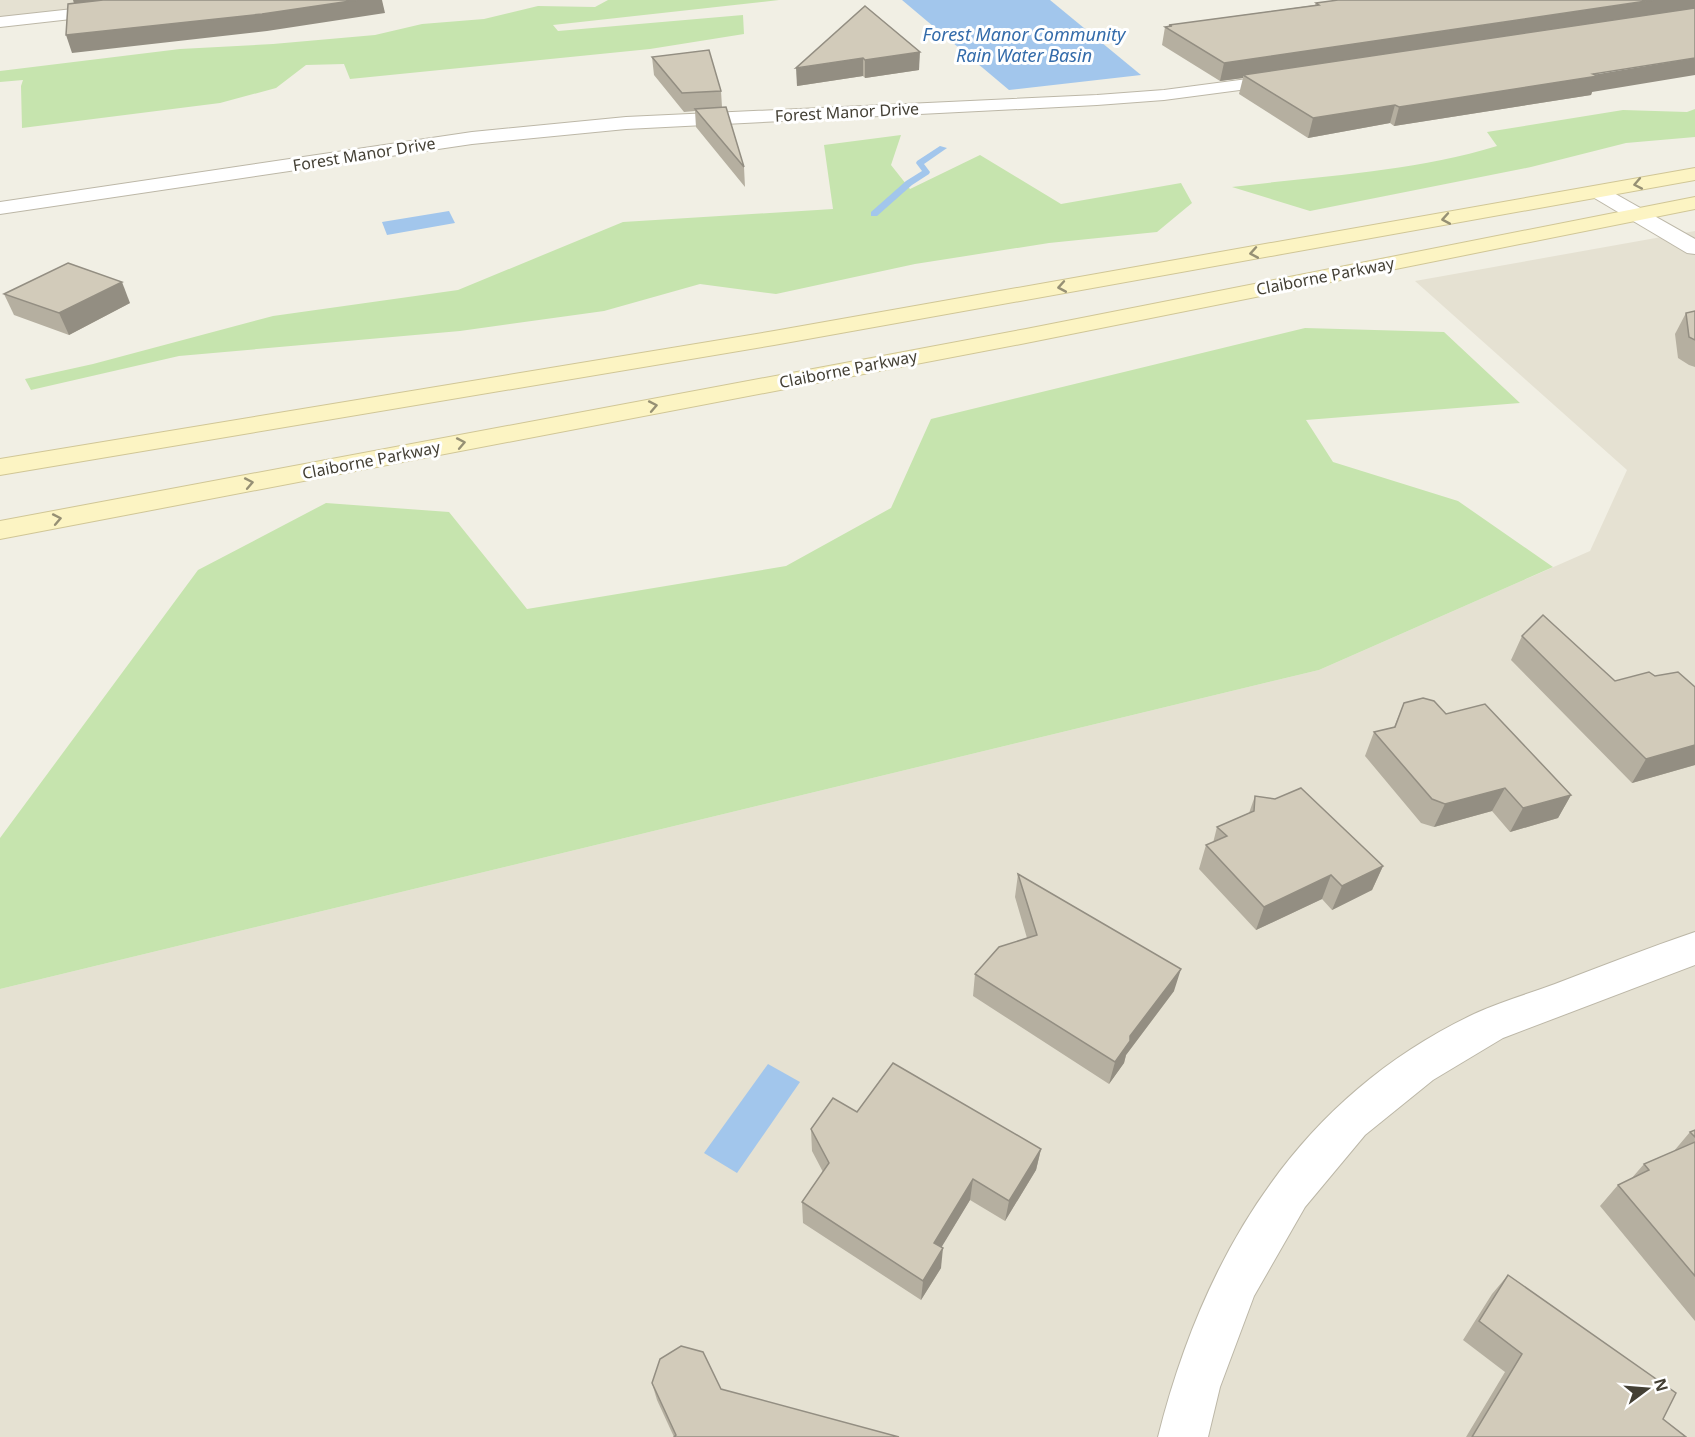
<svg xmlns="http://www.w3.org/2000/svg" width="1695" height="1437" font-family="'Noto Sans',sans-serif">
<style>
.residential{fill:#e5e1d2}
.green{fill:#c6e4ae}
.water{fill:#a2c6ec}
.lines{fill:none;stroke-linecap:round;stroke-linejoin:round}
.stream{fill:#a2c6ec;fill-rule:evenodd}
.minor-casing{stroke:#bcb7a7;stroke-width:2}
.secondary-casing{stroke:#d0c696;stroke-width:2}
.minor{fill:#fff;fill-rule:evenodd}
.secondary{fill:#fcf4c3;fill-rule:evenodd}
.wall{fill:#b5afa0}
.shaded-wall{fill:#938e82}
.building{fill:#d2cbba;stroke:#938e82;stroke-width:1.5}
.oneway{stroke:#969074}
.labels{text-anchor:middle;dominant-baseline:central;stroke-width:6;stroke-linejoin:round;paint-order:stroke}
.far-street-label{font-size:16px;fill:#433f34;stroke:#fff}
.far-water-label{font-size:18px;font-style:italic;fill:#336baa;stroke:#fff}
</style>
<rect width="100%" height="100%" fill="#f1efe4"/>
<g class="residential">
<path d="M0 0H198L0 22Z"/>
<path d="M1695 231V1437H0V989L1319 670 1590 551 1627 470 1415 281Z"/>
</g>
<g class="green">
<path d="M608 0H779L553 25 558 31 743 15 744 34 650 49 350 79 344 64 306 65 276 88 220 103 22 128 21 86 23 80 0 82V71L180 49 273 44 375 35 422 24 484 19 538 6 595 7Z"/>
<path d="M1695 109V137L1626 143 1531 167 1310 211 1232 187C1320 176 1412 172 1497 146L1487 132 1623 110 1687 112Z"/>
<path d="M901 135 891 165 910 189 980 155 1061 204 1181 183 1192 203 1157 232 1049 243 915 264 776 294 700 284 604 311 460 331 179 356 31 390 25 379 93 364 273 316 458 290 623 222 833 209 824 145Z"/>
<path d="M1305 328 1444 332 1520 403 1306 420 1333 462 1458 501 1553 567 1319 670 0 989V838L198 570 326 503 449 512 527 609 786 566 891 508 931 419Z"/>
</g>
<g class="water">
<path d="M902 0H1050L1141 75 1009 90Z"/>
<path d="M449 211 455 223 387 235 382 222Z"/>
<path d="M768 1064 800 1082 737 1173 704 1153Z"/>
</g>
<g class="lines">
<path class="stream" d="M940 146 947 148 924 164 930 172 929 174 912 185 877 216H871V212L906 181 922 171 916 163 917 161Z"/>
<g class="minor-casing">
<g id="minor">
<path d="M155 0H204L196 5 0 27V17Z"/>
<path d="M1286 74 1292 75 1295 79 1292 83 1164 100 1097 105 626 129 472 144 0 214V202L472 132 626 117 1097 95 1164 90Z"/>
<path d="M1598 186 1605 188 1695 239V254L1687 253 1591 196 1588 192 1591 188Z"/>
<path d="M1695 932V965L1503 1038 1433 1080 1365 1135 1305 1207 1254 1296 1220 1387 1208 1437H1158C1204 1254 1299 1097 1474 1014 1500 1002 1528 994 1555 984 1602 966 1648 948 1695 932Z"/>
</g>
</g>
<g class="secondary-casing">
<g id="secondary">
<path d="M1695 168V180L774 345 0 475V459L774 331Z"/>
<path d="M1695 197V209L1026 343 0 539V521L1026 329Z"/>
</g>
</g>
<use href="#minor" class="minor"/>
<use href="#secondary" class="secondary"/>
</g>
<g class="wall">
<path d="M1316 3 1592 92 1591 95 1394 126 1390 123 1308 138 1239 94 1243 78 1220 81 1162 45 1165 27H1169V25L1315 5Z"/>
<path d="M865 6 919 70 865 78 863 76 797 86Z"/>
<path d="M652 57 721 91 722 107 744 167 745 187 696 127 695 111 684 112 654 75Z"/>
<path d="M4 294 130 303 69 335 14 315Z"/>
<path d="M1695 311V367L1689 365 1678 358 1675 334 1686 313Z"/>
<path d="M1522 636 1615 681 1655 676 1695 687V765L1632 783 1511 660Z"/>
<path d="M1404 703 1446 714 1571 795 1558 818 1510 832 1492 811 1434 827 1421 823 1365 756 1374 732 1394 727Z"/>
<path d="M1255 796 1383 866 1372 890 1332 910 1322 899 1256 930 1199 869 1206 845 1213 843 1217 827 1249 813Z"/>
<path d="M1018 874 1174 991 1126 1055 1124 1063 1109 1084 973 996 975 974 1027 938 1015 897Z"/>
<path d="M857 1112 1041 1149 1036 1170 1005 1221 970 1200 941 1247V1268L921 1300 803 1223 802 1202 823 1172 812 1151 811 1129Z"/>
<path d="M1695 1130V1321L1600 1206 1618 1185 1631 1179 1644 1164 1674 1151 1690 1132Z"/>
<path d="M1508 1275 1663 1419 1687 1437H1466L1505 1372 1463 1340 1492 1294Z"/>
<path d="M652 1383 721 1389 674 1437 657 1400Z"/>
</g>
<g class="shaded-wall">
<path d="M73 0H134L75 7Z"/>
<path d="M357 0H382L385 13 267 31 72 53 66 35Z"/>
<path d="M1653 0H1695V9L1243 75V78L1220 81 1224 63Z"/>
<path d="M920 52 919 70 865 78V60Z"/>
<path d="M863 58V76L797 86 796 68Z"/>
<path d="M1695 58V75L1592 92 1591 95 1394 126 1399 107Z"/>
<path d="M1395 105 1390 123 1308 138 1313 118Z"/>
<path d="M122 282 130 303 69 335 59 313Z"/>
<path d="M1695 745V765L1632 783 1646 759Z"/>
<path d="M1505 788 1492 811 1434 827 1445 804Z"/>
<path d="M1571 795 1558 818 1510 832 1523 808Z"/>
<path d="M1383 866 1372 890 1332 910 1342 886Z"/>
<path d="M1331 875 1322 899 1256 930 1264 907Z"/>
<path d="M1181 969 1174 991 1126 1055 1124 1063 1109 1084 1115 1062 1130 1036Z"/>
<path d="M1041 1149 1036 1170 1005 1221 1009 1201Z"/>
<path d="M973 1179 970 1200 932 1263 934 1243Z"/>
<path d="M943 1248 941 1268 921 1300 923 1281Z"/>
</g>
<g class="building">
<path d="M103 0H357L262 14 66 35 68 4Z"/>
<path d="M1338 0H1653L1224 63 1165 27 1172 26 1169 25 1319 5 1316 3Z"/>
<path d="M865 6 920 52 865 60 863 58 796 68Z"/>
<path d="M1695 8V58L1593 74 1598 76 1399 107 1395 105 1313 118 1243 75Z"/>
<path d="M709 50 721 91 682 93 652 57Z"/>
<path d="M726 107 744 167 695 109Z"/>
<path d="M68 263 122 282 59 313 4 294Z"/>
<path d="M1695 311V340L1689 337 1686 313Z"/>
<path d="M1543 615 1615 681 1649 672 1655 676 1678 672 1695 687V745L1646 759 1522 636Z"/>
<path d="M1423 698 1434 701 1446 714 1485 704 1571 795 1523 808 1505 788 1445 804 1432 799 1374 732 1395 727 1404 703Z"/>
<path d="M1301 788 1383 866 1342 886 1331 875 1264 907 1206 845 1227 836 1217 827 1254 811 1255 796 1275 799Z"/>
<path d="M1018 874 1181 969 1130 1036V1041L1115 1062 975 974 999 947 1037 935Z"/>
<path d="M893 1063 1041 1149 1009 1201 973 1179 934 1243 943 1248 923 1281 802 1202 829 1163 811 1129 833 1098 857 1112Z"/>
<path d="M1695 1130V1137L1690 1132Z"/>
<path d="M1695 1142V1276L1618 1185 1649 1170 1644 1164Z"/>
<path d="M1508 1275 1676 1393 1663 1419 1686 1437H1472L1522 1354 1479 1321Z"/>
<path d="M681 1346 703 1352 721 1389 899 1437H674L676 1435 652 1383 660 1359Z"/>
</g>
<defs><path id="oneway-chevron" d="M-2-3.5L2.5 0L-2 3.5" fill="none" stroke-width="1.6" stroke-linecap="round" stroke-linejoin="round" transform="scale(1.5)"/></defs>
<g class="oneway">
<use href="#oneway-chevron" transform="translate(1638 184) rotate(169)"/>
<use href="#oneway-chevron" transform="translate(1446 219) rotate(170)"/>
<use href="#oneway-chevron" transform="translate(1254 253) rotate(170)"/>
<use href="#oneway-chevron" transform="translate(1062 287) rotate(170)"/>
<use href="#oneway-chevron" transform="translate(653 406) rotate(-11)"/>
<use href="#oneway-chevron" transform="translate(461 443) rotate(-11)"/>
<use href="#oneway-chevron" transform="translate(249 483) rotate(-11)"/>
<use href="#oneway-chevron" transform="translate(57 519) rotate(-11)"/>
</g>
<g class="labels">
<g class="far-street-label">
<text transform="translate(847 112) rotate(-3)">Forest Manor Drive</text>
<text transform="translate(364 154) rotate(-9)">Forest Manor Drive</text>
<text transform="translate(1325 276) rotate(-11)">Claiborne Parkway</text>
<text transform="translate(848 369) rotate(-11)">Claiborne Parkway</text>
<text transform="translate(371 460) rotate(-11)">Claiborne Parkway</text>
</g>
<g class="far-water-label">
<text x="1024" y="34">Forest Manor Community<tspan x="1024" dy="21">Rain Water Basin</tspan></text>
</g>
</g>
<g transform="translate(1647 1389) rotate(74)" stroke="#ffffff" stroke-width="4.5" paint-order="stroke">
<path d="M0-4.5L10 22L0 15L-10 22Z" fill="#433f34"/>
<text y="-9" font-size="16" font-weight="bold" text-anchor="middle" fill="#433f34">N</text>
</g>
</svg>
